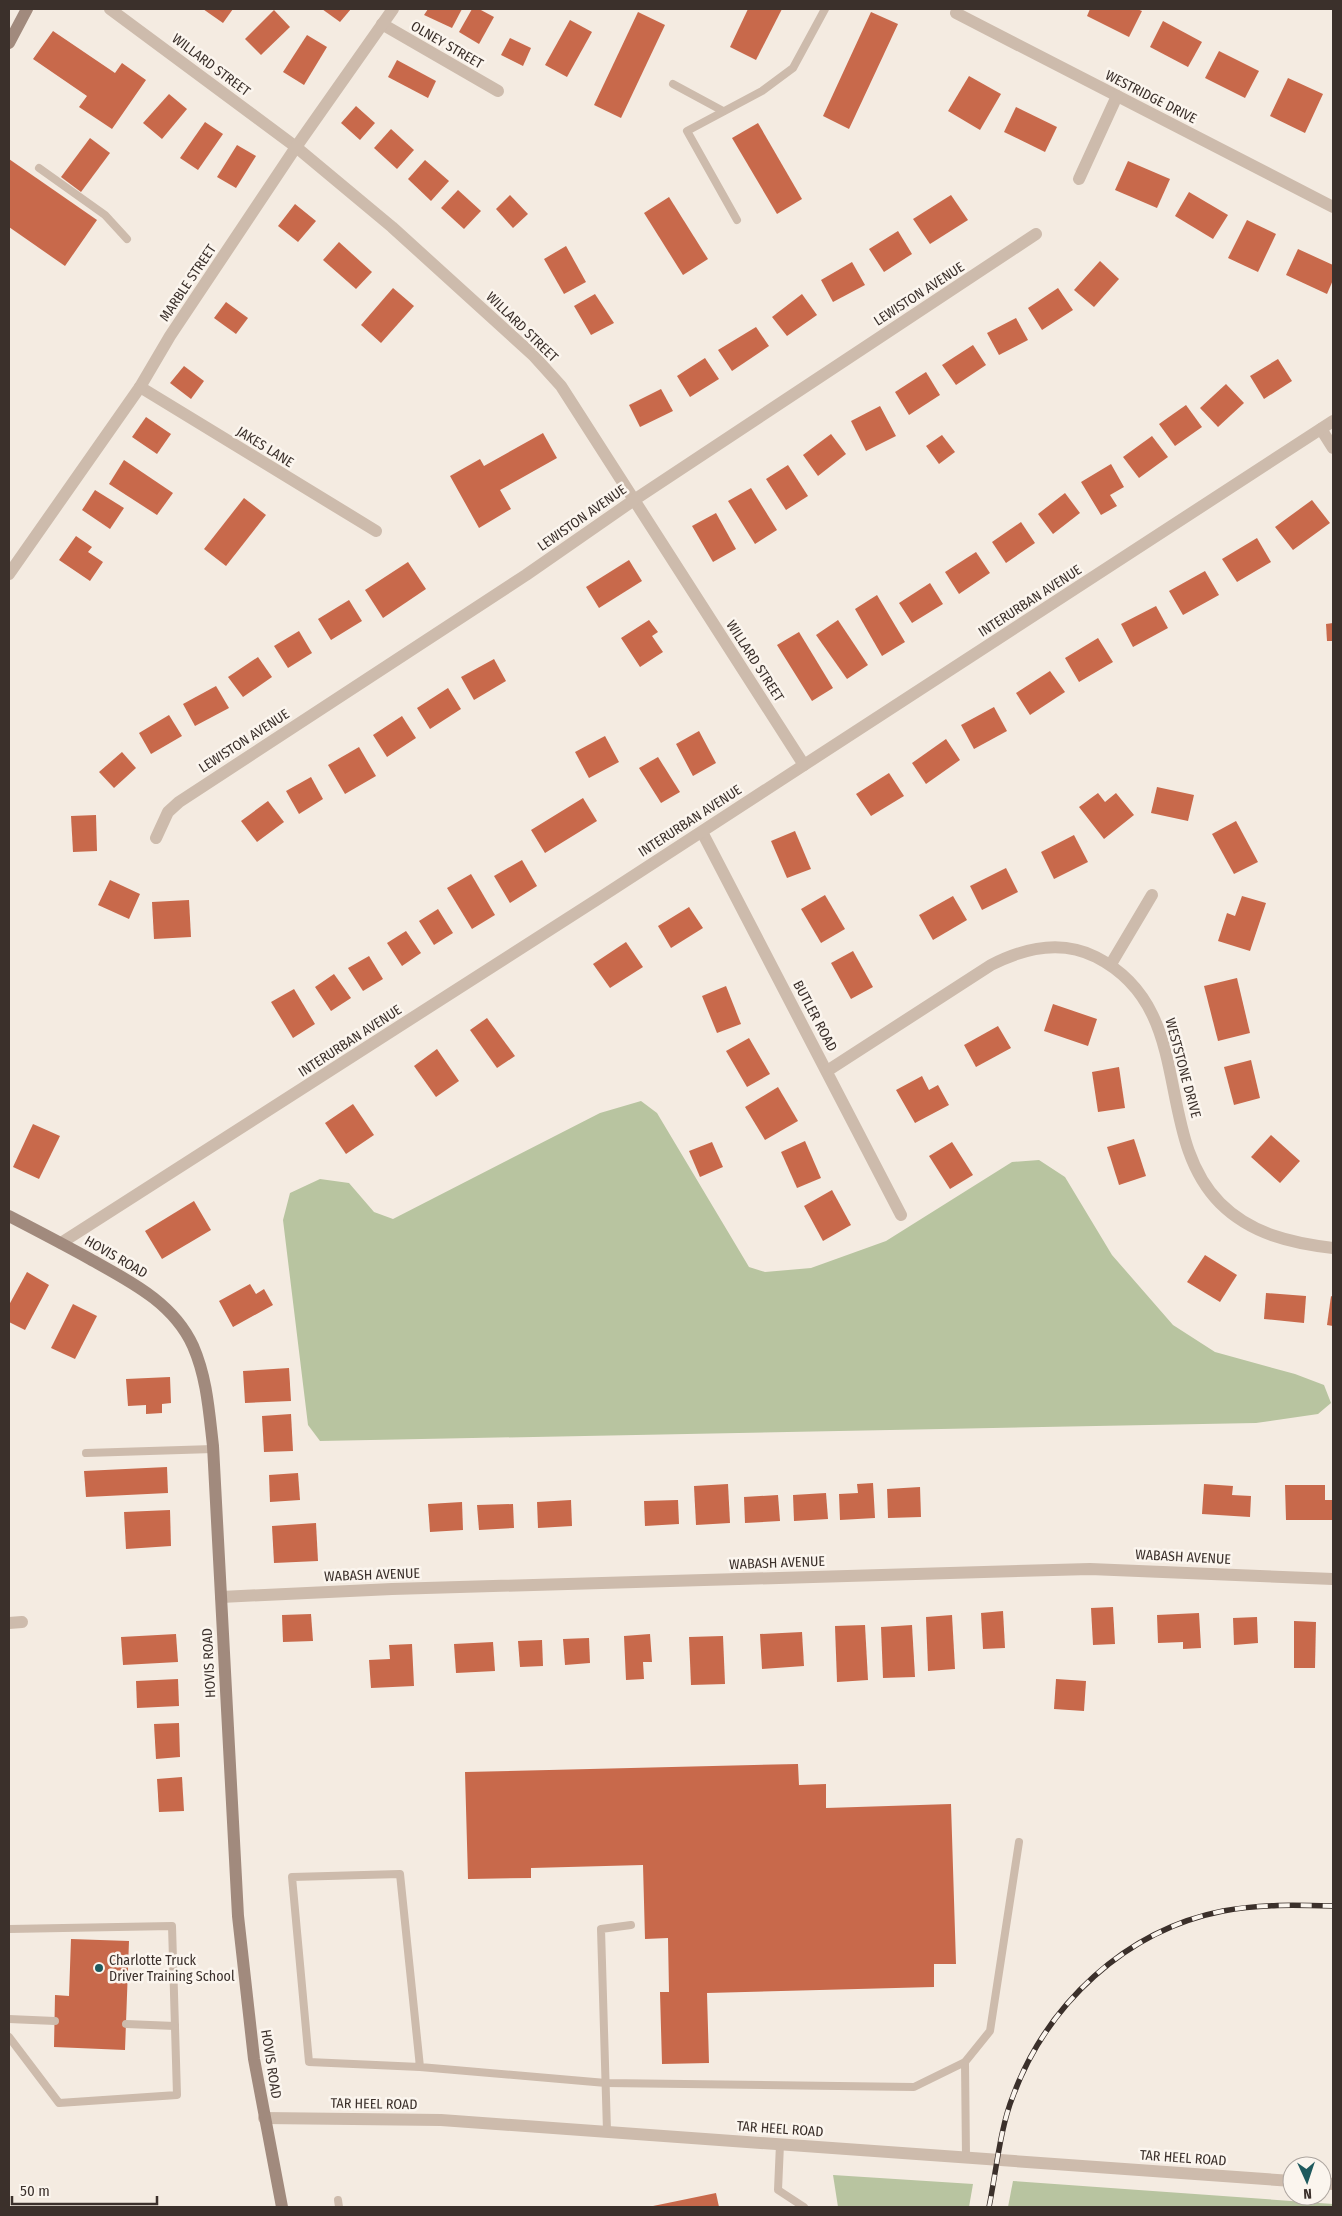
<svg xmlns="http://www.w3.org/2000/svg" width="1342" height="2216" font-family="'Fira Sans Condensed',sans-serif">
<style>
.green{fill:#b8c4a0}
.building{fill:#c8694b}
.lines{fill:none;stroke-linecap:round;stroke-linejoin:round}
.lane{stroke:#cdbbac;stroke-width:8}
.street{stroke:#cdbbac;stroke-width:12}
.secondary{stroke:#a18a7d;stroke-width:12}
.rail-casing{stroke:#3b302b;stroke-width:5.5}
.rail{stroke:#fbf5ee;stroke-width:4;stroke-dasharray:11;stroke-linecap:butt}
.poi-dot{fill:#1f5a5e;stroke:#fbf5ee;stroke-width:2}
.labels{text-anchor:middle;dominant-baseline:central;stroke-width:5;stroke-linejoin:round;paint-order:stroke}
.street-label{font-size:14px;fill:#3b302b;stroke:#fbf5ee}
.poi-label{font-size:14px;fill:#3b302b;stroke:#fbf5ee;text-anchor:start}
</style>
<rect width="100%" height="100%" fill="#f4ebe1"/>
<g class="green">
<path d="M641 1101 657 1113 749 1267 765 1272 811 1268 886 1241 1012 1162 1039 1160 1065 1177 1112 1255 1173 1325 1215 1352 1295 1374 1324 1385 1331 1403 1318 1414 1256 1423 320 1441 308 1425 283 1220 290 1193 320 1179 349 1183 374 1212 393 1219 600 1113Z"/>
<path d="M833 2175 973 2184 969 2207H838Z"/>
<path d="M1013 2181 1333 2204V2207H1008Z"/>
</g>
<g class="building">
<path d="M203 9H233L223 23Z"/>
<path d="M322 9H351L340 22Z"/>
<path d="M428 9H462L452 28 424 15Z"/>
<path d="M472 9H479L494 17 479 44 459 32Z"/>
<path d="M748 9H782L756 60 730 47Z"/>
<path d="M1090 9H1137L1142 11 1129 37 1087 16Z"/>
<path d="M274 10 290 27 261 55 245 39Z"/>
<path d="M638 12 665 25 621 118 594 105Z"/>
<path d="M871 12 898 24 849 129 823 116Z"/>
<path d="M570 20 592 32 567 77 545 65Z"/>
<path d="M1163 21 1202 42 1188 67 1150 47Z"/>
<path d="M53 31 115 73 122 63 146 80 112 129 79 107 87 96 33 59Z"/>
<path d="M307 35 327 47 304 85 283 72Z"/>
<path d="M510 38 531 48 523 66 501 55Z"/>
<path d="M1219 51 1259 71 1245 98 1205 78Z"/>
<path d="M397 60 436 81 428 98 388 77Z"/>
<path d="M969 76 1001 94 980 130 948 111Z"/>
<path d="M1288 78 1323 94 1305 133 1270 116Z"/>
<path d="M169 94 187 109 162 139 143 123Z"/>
<path d="M356 106 375 123 360 140 341 123Z"/>
<path d="M1016 107 1057 127 1045 152 1004 132Z"/>
<path d="M205 122 223 134 198 170 180 158Z"/>
<path d="M758 123 802 199 777 214 732 138Z"/>
<path d="M391 129 414 150 397 169 374 148Z"/>
<path d="M90 138 110 153 81 192 61 177Z"/>
<path d="M237 145 256 156 236 188 217 177Z"/>
<path d="M9 159 97 220 65 266 9 227Z"/>
<path d="M425 160 449 181 431 201 408 179Z"/>
<path d="M1128 161 1170 179 1157 208 1115 190Z"/>
<path d="M458 190 481 211 464 229 441 208Z"/>
<path d="M1189 192 1228 215 1213 239 1175 216Z"/>
<path d="M510 195 528 214 513 228 496 209Z"/>
<path d="M951 195 968 220 930 244 913 219Z"/>
<path d="M669 197 708 259 683 275 644 213Z"/>
<path d="M295 204 316 221 298 242 278 226Z"/>
<path d="M1247 220 1276 234 1258 272 1228 258Z"/>
<path d="M898 231 912 254 884 272 869 249Z"/>
<path d="M339 242 372 272 356 289 323 260Z"/>
<path d="M566 246 586 282 564 294 544 259Z"/>
<path d="M1298 249 1333 265V280L1327 294 1286 275Z"/>
<path d="M1100 261 1119 279 1094 307 1074 290Z"/>
<path d="M852 262 865 285 833 302 821 280Z"/>
<path d="M393 288 414 306 381 343 361 325Z"/>
<path d="M1058 288 1073 310 1042 330 1028 308Z"/>
<path d="M595 294 614 323 591 335 574 306Z"/>
<path d="M802 294 817 315 787 336 772 317Z"/>
<path d="M226 302 248 318 236 334 214 318Z"/>
<path d="M1016 318 1028 340 999 355 987 333Z"/>
<path d="M756 327 769 346 732 371 718 350Z"/>
<path d="M973 345 986 365 956 385 942 365Z"/>
<path d="M705 358 719 379 690 397 677 376Z"/>
<path d="M1278 359 1292 381 1264 399 1250 376Z"/>
<path d="M184 366 204 381 191 399 170 383Z"/>
<path d="M926 372 940 395 909 415 895 392Z"/>
<path d="M1226 384 1244 403 1218 427 1200 408Z"/>
<path d="M661 389 673 411 640 427 629 405Z"/>
<path d="M1186 405 1202 427 1175 446 1159 424Z"/>
<path d="M880 406 896 436 866 451 851 421Z"/>
<path d="M146 417 171 434 157 454 132 437Z"/>
<path d="M543 433 557 458 500 490 511 509 479 528 450 476 480 459 484 466Z"/>
<path d="M831 434 846 454 818 476 803 455Z"/>
<path d="M942 435 955 452 939 464 926 446Z"/>
<path d="M1152 436 1168 457 1139 478 1123 457Z"/>
<path d="M124 460 173 493 157 515 109 484Z"/>
<path d="M1111 464 1124 487 1110 495 1117 506 1101 515 1081 482Z"/>
<path d="M788 465 808 496 786 510 766 479Z"/>
<path d="M751 488 777 530 755 544 728 501Z"/>
<path d="M95 490 124 508 110 529 82 510Z"/>
<path d="M1065 493 1080 513 1053 534 1038 514Z"/>
<path d="M244 498 266 515 226 566 204 549Z"/>
<path d="M1312 500 1330 523 1293 550 1275 527Z"/>
<path d="M716 513 736 549 713 562 692 526Z"/>
<path d="M1021 522 1035 543 1006 563 992 542Z"/>
<path d="M76 536 92 547 88 552 103 562 90 581 59 560Z"/>
<path d="M1257 538 1271 562 1237 582 1222 559Z"/>
<path d="M976 552 990 573 959 594 945 572Z"/>
<path d="M629 560 642 581 599 608 586 587Z"/>
<path d="M408 562 426 589 383 618 365 590Z"/>
<path d="M1205 571 1219 595 1183 615 1169 591Z"/>
<path d="M930 583 943 604 912 623 899 603Z"/>
<path d="M877 595 905 642 882 656 855 609Z"/>
<path d="M349 600 362 621 331 640 318 619Z"/>
<path d="M1156 606 1168 628 1133 647 1121 624Z"/>
<path d="M649 620 658 632 652 636 663 652 640 667 621 638Z"/>
<path d="M838 620 868 665 847 679 816 635Z"/>
<path d="M1333 623V641H1327L1326 624Z"/>
<path d="M299 631 312 653 288 668 274 646Z"/>
<path d="M799 632 833 688 812 701 777 645Z"/>
<path d="M1098 638 1113 662 1079 682 1065 658Z"/>
<path d="M258 657 272 677 243 697 228 677Z"/>
<path d="M494 659 506 681 474 700 461 677Z"/>
<path d="M1050 671 1065 692 1030 715 1016 693Z"/>
<path d="M216 686 229 708 195 726 183 704Z"/>
<path d="M448 688 461 709 430 729 417 708Z"/>
<path d="M994 707 1007 731 974 749 961 725Z"/>
<path d="M169 715 182 736 151 754 139 733Z"/>
<path d="M402 716 416 738 387 757 373 735Z"/>
<path d="M699 731 716 763 693 776 676 744Z"/>
<path d="M605 736 619 762 589 778 575 752Z"/>
<path d="M946 739 960 760 926 784 912 763Z"/>
<path d="M359 747 376 776 345 794 328 765Z"/>
<path d="M122 752 136 768 114 788 99 772Z"/>
<path d="M658 757 680 792 661 803 639 768Z"/>
<path d="M889 773 904 796 871 816 856 794Z"/>
<path d="M311 777 323 799 299 814 286 791Z"/>
<path d="M1157 787 1194 795 1188 821 1151 813Z"/>
<path d="M1098 793 1105 802 1116 793 1134 815 1104 839 1079 807Z"/>
<path d="M583 798 597 821 545 853 531 830Z"/>
<path d="M268 801 284 822 257 842 241 821Z"/>
<path d="M96 815 97 851 73 852 71 816Z"/>
<path d="M1236 821 1258 862 1234 874 1212 834Z"/>
<path d="M795 831 811 869 787 878 771 841Z"/>
<path d="M1074 835 1088 862 1054 879 1041 852Z"/>
<path d="M522 860 537 886 510 903 494 876Z"/>
<path d="M1006 868 1018 892 982 910 970 886Z"/>
<path d="M471 874 495 915 472 929 447 888Z"/>
<path d="M110 880 140 894 129 919 98 905Z"/>
<path d="M825 895 845 929 821 943 801 909Z"/>
<path d="M953 896 967 920 933 940 919 915Z"/>
<path d="M1242 896 1266 903 1250 951 1218 941 1227 913 1235 916Z"/>
<path d="M189 900 191 937 154 939 152 902Z"/>
<path d="M689 907 703 928 671 948 658 926Z"/>
<path d="M438 909 453 933 434 945 419 921Z"/>
<path d="M406 931 421 953 402 966 387 943Z"/>
<path d="M626 942 643 967 610 988 593 964Z"/>
<path d="M853 951 873 987 851 999 831 963Z"/>
<path d="M369 956 383 979 363 991 348 968Z"/>
<path d="M334 974 351 998 331 1011 315 987Z"/>
<path d="M1237 978 1250 1033 1218 1041 1204 986Z"/>
<path d="M726 986 741 1024 717 1033 702 996Z"/>
<path d="M294 989 315 1024 293 1038 271 1002Z"/>
<path d="M1053 1004 1097 1019 1088 1046 1044 1031Z"/>
<path d="M487 1018 515 1056 497 1068 470 1030Z"/>
<path d="M998 1026 1011 1048 976 1067 964 1045Z"/>
<path d="M749 1038 770 1074 747 1087 726 1051Z"/>
<path d="M437 1049 459 1081 436 1097 414 1066Z"/>
<path d="M1251 1060 1260 1098 1234 1105 1224 1067Z"/>
<path d="M1119 1067 1125 1108 1098 1112 1092 1072Z"/>
<path d="M922 1076 929 1090 938 1085 949 1105 915 1123 896 1090Z"/>
<path d="M778 1087 798 1121 765 1140 745 1107Z"/>
<path d="M353 1104 374 1135 346 1154 325 1123Z"/>
<path d="M33 1124 60 1136 39 1179 13 1167Z"/>
<path d="M1271 1135 1300 1161 1280 1183 1251 1157Z"/>
<path d="M1134 1139 1146 1176 1119 1185 1107 1147Z"/>
<path d="M805 1141 821 1178 797 1188 781 1152Z"/>
<path d="M712 1142 723 1167 700 1177 689 1151Z"/>
<path d="M952 1142 973 1175 950 1189 929 1156Z"/>
<path d="M832 1190 851 1225 823 1241 804 1206Z"/>
<path d="M194 1201 211 1230 162 1259 145 1231Z"/>
<path d="M1205 1255 1237 1275 1220 1302 1187 1282Z"/>
<path d="M27 1272 49 1285 25 1330 9 1322V1305Z"/>
<path d="M250 1284 256 1294 264 1289 273 1305 233 1327 219 1301Z"/>
<path d="M1266 1293 1306 1296 1304 1323 1264 1319Z"/>
<path d="M1331 1296 1333 1297V1326L1327 1325Z"/>
<path d="M73 1304 97 1316 75 1359 51 1348Z"/>
<path d="M289 1368 291 1401 245 1403 243 1371Z"/>
<path d="M170 1377 171 1403 162 1404V1413L146 1414V1405L128 1406 126 1379Z"/>
<path d="M291 1414 293 1451 264 1452 262 1416Z"/>
<path d="M167 1467 168 1493 86 1497 84 1471Z"/>
<path d="M298 1473 300 1500 270 1502 269 1475Z"/>
<path d="M873 1483 875 1518 840 1520 839 1494 858 1493 857 1484Z"/>
<path d="M728 1484 730 1523 696 1525 694 1486Z"/>
<path d="M1204 1484 1233 1486 1232 1495 1251 1496 1250 1517 1202 1514Z"/>
<path d="M1285 1485H1325V1500H1333V1520H1286Z"/>
<path d="M920 1487 921 1517 888 1518 887 1489Z"/>
<path d="M826 1493 828 1519 794 1521 793 1495Z"/>
<path d="M778 1495 780 1521 745 1523 744 1497Z"/>
<path d="M571 1500 572 1526 538 1528 537 1502Z"/>
<path d="M678 1500 679 1524 645 1526 644 1501Z"/>
<path d="M462 1502 463 1530 430 1532 428 1504Z"/>
<path d="M513 1504 514 1528 479 1530 477 1505Z"/>
<path d="M170 1510 171 1546 126 1549 124 1512Z"/>
<path d="M316 1523 318 1561 274 1563 272 1526Z"/>
<path d="M1113 1607 1115 1644 1093 1645 1091 1608Z"/>
<path d="M1003 1611 1005 1648 983 1649 981 1613Z"/>
<path d="M1199 1613 1201 1648 1183 1649V1642L1158 1643 1157 1615Z"/>
<path d="M311 1614 313 1641 283 1642 282 1615Z"/>
<path d="M952 1615 955 1669 928 1671 926 1617Z"/>
<path d="M1257 1617 1258 1643 1234 1645 1233 1618Z"/>
<path d="M1294 1621 1316 1622 1315 1668H1294Z"/>
<path d="M865 1625 868 1680 837 1682 835 1626Z"/>
<path d="M912 1625 915 1677 883 1678 881 1627Z"/>
<path d="M802 1632 804 1666 762 1669 760 1634Z"/>
<path d="M176 1634 178 1662 123 1665 121 1637Z"/>
<path d="M650 1634 652 1662H643L644 1679 626 1680 624 1636Z"/>
<path d="M723 1636 725 1684 691 1685 689 1637Z"/>
<path d="M589 1638 590 1663 565 1665 563 1639Z"/>
<path d="M542 1640 543 1666 520 1667 518 1641Z"/>
<path d="M493 1642 495 1671 456 1673 454 1644Z"/>
<path d="M412 1644 414 1686 371 1688 369 1660 390 1659 389 1645Z"/>
<path d="M178 1679 179 1706 137 1708 136 1681Z"/>
<path d="M1056 1679 1086 1681 1084 1711 1054 1709Z"/>
<path d="M179 1723 180 1757 156 1759 154 1724Z"/>
<path d="M798 1764 799 1785 826 1784V1808L951 1804 956 1964H934V1987L707 1993 709 2063 662 2064 660 1992H669L668 1938 645 1939 643 1865 531 1868V1878L468 1879 465 1772Z"/>
<path d="M182 1777 184 1811 159 1812 157 1779Z"/>
<path d="M71 1939 129 1941 125 2050 54 2047 55 1995 69 1996Z"/>
<path d="M716 2193 719 2207H653V2206Z"/>
</g>
<g class="lines">
<g class="lane">
<path d="M673 84 723 111"/>
<path d="M39 168 105 215 127 239"/>
<path d="M737 220 687 131 762 91 793 68 825 9"/>
<path d="M86 1453 213 1449"/>
<path d="M9 1929 172 1926 177 2095 59 2103 9 2037"/>
<path d="M9 2019 55 2021"/>
<path d="M126 2024 175 2026"/>
<path d="M965 2062 990 2031 1019 1842"/>
<path d="M420 2067 400 1874 292 1877 309 2062 420 2067 606 2083 914 2087 965 2062 966 2157"/>
<path d="M607 2131 601 1929 631 1925"/>
<path d="M780 2144 778 2190 804 2207"/>
<path d="M338 2200 339 2207"/>
</g>
<g class="street">
<path d="M110 9 296 147 392 227 533 355 561 386 804 765"/>
<path d="M956 13 1333 207"/>
<path d="M382 24 498 91"/>
<path d="M1079 179 1117 96"/>
<path d="M140 387 376 531"/>
<path d="M1321 429 1333 448"/>
<path d="M9 574 140 387 170 336 296 147 393 9"/>
<path d="M702 832 901 1215"/>
<path d="M156 838 168 812 179 802 526 575 634 500 1036 234"/>
<path d="M1111 964 1152 895"/>
<path d="M827 1071 991 965C1024 948 1061 939 1096 957 1198 1009 1151 1133 1220 1203 1251 1234 1291 1243 1333 1248"/>
<path d="M61 1243 601 897 1333 421"/>
<path d="M221 1597 392 1589 1090 1569 1333 1579"/>
<path d="M9 1623 22 1622"/>
<path d="M264 2118 441 2120 1292 2181"/>
<path d="M1322 2183 1333 2184"/>
</g>
<g class="secondary">
<path d="M9 43 27 9"/>
<path d="M9 1216C36 1230 63 1244 90 1259 129 1281 173 1302 193 1346 207 1378 209 1412 213 1446L238 1916 254 2059 282 2207"/>
</g>
<g class="rail-casing">
<path id="rail" d="M989 2207C996 2173 1000 2128 1013 2096 1047 2004 1126 1930 1223 1911 1260 1904 1296 1905 1333 1906"/>
</g>
<use href="#rail" class="rail"/>
</g>
<circle class="poi-dot" cx="99" cy="1968" r="5"/>
<g class="labels">
<g class="street-label">
<text transform="translate(447 45) rotate(30)">OLNEY STREET</text>
<text transform="translate(211 65) rotate(37)">WILLARD STREET</text>
<text transform="translate(1151 97) rotate(27)">WESTRIDGE DRIVE</text>
<text transform="translate(188 283) rotate(-56)">MARBLE STREET</text>
<text transform="translate(919 294) rotate(-33)">LEWISTON AVENUE</text>
<text transform="translate(522 327) rotate(44)">WILLARD STREET</text>
<text transform="translate(265 447) rotate(32)">JAKES LANE</text>
<text transform="translate(582 518) rotate(-35)">LEWISTON AVENUE</text>
<text transform="translate(1030 601) rotate(-33)">INTERURBAN AVENUE</text>
<text transform="translate(755 661) rotate(57)">WILLARD STREET</text>
<text transform="translate(244 741) rotate(-33)">LEWISTON AVENUE</text>
<text transform="translate(690 821) rotate(-33)">INTERURBAN AVENUE</text>
<text transform="translate(815 1016) rotate(62)">BUTLER ROAD</text>
<text transform="translate(350 1041) rotate(-33)">INTERURBAN AVENUE</text>
<text transform="translate(1183 1068) rotate(75)">WESTSTONE DRIVE</text>
<text transform="translate(116 1257) rotate(30)">HOVIS ROAD</text>
<text transform="translate(1183 1557) rotate(3)">WABASH AVENUE</text>
<text transform="translate(777 1563) rotate(-2)">WABASH AVENUE</text>
<text transform="translate(372 1575) rotate(-2)">WABASH AVENUE</text>
<text transform="translate(209 1663) rotate(-93)">HOVIS ROAD</text>
<text transform="translate(271 2064) rotate(81)">HOVIS ROAD</text>
<text transform="translate(374 2104) rotate(1)">TAR HEEL ROAD</text>
<text transform="translate(780 2129) rotate(4)">TAR HEEL ROAD</text>
<text transform="translate(1183 2158) rotate(4)">TAR HEEL ROAD</text>
</g>
<g class="poi-label">
<text x="109" y="1960">Charlotte Truck<tspan x="109" dy="16">Driver Training School</tspan></text>
</g>
</g>
<rect width="1342" height="2216" fill="none" stroke="#3b302b" stroke-width="20"/>
<g transform="translate(1307 2181) rotate(177)"><circle r="24" fill="#fbf5ee" stroke="#aea6a0"/>
<path d="M0-4L9 19L0 12L-9 19Z" fill="#1f5a5e"/>
<text y="-8" font-size="14" font-weight="bold" text-anchor="middle" fill="#3b302b">N</text>
</g>
<path d="M12 2196v8h145v-8" fill="none" stroke="#3b302b" stroke-width="2.5"/>
<text x="20" y="2196" font-size="15" fill="#3b302b" stroke="#fbf5ee" stroke-width="4" paint-order="stroke">50 m</text>
</svg>
